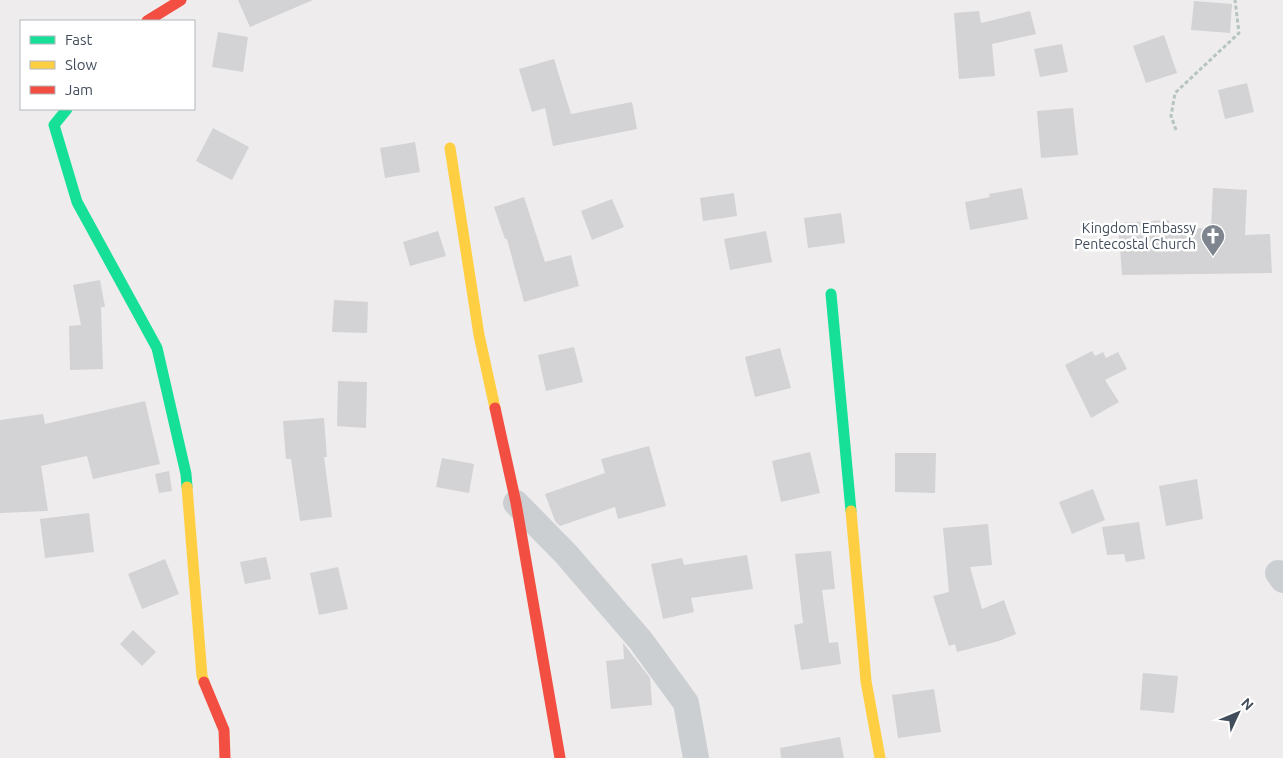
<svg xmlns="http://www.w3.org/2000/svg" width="1283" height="758" font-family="Ubuntu,sans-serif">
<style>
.building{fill:#d3d3d5}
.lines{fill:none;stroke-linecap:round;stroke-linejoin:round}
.path{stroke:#b6c4c2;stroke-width:3;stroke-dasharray:4 2.5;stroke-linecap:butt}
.street{stroke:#cccfd2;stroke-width:26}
.fast{stroke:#16e098;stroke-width:11}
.slow{stroke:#ffcf43;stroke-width:11}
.jam{stroke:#f24e42;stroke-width:11}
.labels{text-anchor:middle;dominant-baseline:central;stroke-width:5;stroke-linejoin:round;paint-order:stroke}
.poi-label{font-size:14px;fill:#424d5b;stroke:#fff;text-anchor:end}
</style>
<rect width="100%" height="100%" fill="#eeecec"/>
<g class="building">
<path d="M238 0H313L250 27Z"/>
<path d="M1194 1 1232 4 1230 33 1191 30Z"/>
<path d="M979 11 981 23 1030 11 1036 34 992 44 995 76 959 79 954 13Z"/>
<path d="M218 32 248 37 243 72 212 67Z"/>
<path d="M1164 35 1177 73 1146 83 1133 46Z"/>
<path d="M1062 44 1068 72 1040 77 1034 49Z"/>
<path d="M554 59 571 114 632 102 637 129 553 146 545 108 532 112 519 69Z"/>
<path d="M1247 83 1254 112 1225 119 1218 90Z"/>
<path d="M1073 108 1078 155 1041 158 1037 111Z"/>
<path d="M213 128 249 147 232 180 196 161Z"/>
<path d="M415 142 420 172 385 178 380 148Z"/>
<path d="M1022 188 1028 219 970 230 965 202 990 197 989 194Z"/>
<path d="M1213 188 1247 190 1245 235 1270 234 1272 273 1122 275 1118 223 1169 220 1170 229 1211 228Z"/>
<path d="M734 193 737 216 703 221 700 198Z"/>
<path d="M524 197 545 262 571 255 579 286 524 302 507 239H505L494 207Z"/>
<path d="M612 199 624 227 592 240 581 211Z"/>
<path d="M841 213 845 243 808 248 804 218Z"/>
<path d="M438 231 446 256 410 266 403 242Z"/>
<path d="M766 231 772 262 730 270 724 239Z"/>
<path d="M100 280 105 307H101L103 369 70 370 69 326 81 325 73 285Z"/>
<path d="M334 300 368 302 367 333 332 332Z"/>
<path d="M574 347 583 382 546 391 538 355Z"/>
<path d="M780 348 791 388 755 397 745 357Z"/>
<path d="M1092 351 1095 356 1103 352 1106 358 1118 352 1127 369 1105 380 1119 402 1091 418 1065 365Z"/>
<path d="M338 381 367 382 366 428 337 426Z"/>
<path d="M145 401 160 464 93 479 87 456 41 466 48 511 0 513V420L43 414 45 424Z"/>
<path d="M324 418 327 457H324L332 517 300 521 291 459H286L283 421Z"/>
<path d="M649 446 666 506 618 519 615 507 560 526 555 521 545 494 605 473 601 459Z"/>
<path d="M810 452 820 493 781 502 772 461Z"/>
<path d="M895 453H936L935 493 895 492Z"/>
<path d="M442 458 474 464 469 493 436 487Z"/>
<path d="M169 471 172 491 159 493 155 474Z"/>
<path d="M1197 479 1203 519 1166 526 1159 486Z"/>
<path d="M1093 489 1105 520 1072 534 1059 502Z"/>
<path d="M89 513 94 552 45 558 40 519Z"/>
<path d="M1139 522 1145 559 1126 562 1124 554 1107 555 1102 527Z"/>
<path d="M988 524 992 565 970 567 982 609 1004 600 1016 634 999 641 957 652 955 644 949 646 933 596 949 592 943 528Z"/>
<path d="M831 551 835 589 822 590 829 643 838 642 841 664 801 670 794 625 803 623 795 554Z"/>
<path d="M747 555 753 589 691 598 694 612 663 619 651 564 682 558 684 565Z"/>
<path d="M266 557 271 579 245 584 240 562Z"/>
<path d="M165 559 179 594 142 609 128 574Z"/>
<path d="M338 567 348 609 319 615 310 573Z"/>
<path d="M133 630 156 652 142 666 120 644Z"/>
<path d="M623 643 650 678 652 705 611 709 606 661 624 659Z"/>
<path d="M1143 673 1178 676 1174 713 1140 710Z"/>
<path d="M934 689 941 732 898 738 892 695Z"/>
<path d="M840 737 844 758H781L780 748Z"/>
</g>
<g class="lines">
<path class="path" d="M1176 130 1171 116 1175 93 1239 33 1235 0"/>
<g class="street">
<path d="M516 503 566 554 641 641 686 703 696 758"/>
<path d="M1278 573 1283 580"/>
</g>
<g class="fast">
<path d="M67 109 54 125 77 202 157 348 186 474 187 487"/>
<path d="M831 294 851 511"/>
</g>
<g class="slow">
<path d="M450 148 479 335 495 408"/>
<path d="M187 487 202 676 204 682"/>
<path d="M851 511 866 681 880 758"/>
</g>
<g class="jam">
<path d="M147 21 181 0"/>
<path d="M495 408 516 503 560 758"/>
<path d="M204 682 224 730 225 758"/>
</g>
</g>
<defs>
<g id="church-pin" transform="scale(1.25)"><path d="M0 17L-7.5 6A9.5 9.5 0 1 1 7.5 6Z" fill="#7e858e" stroke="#fff"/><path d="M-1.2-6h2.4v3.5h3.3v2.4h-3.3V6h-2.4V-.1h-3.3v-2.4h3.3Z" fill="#fff"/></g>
</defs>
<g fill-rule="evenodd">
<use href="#church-pin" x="1213" y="236"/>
</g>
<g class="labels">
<g class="poi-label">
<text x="1196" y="228">Kingdom Embassy<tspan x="1196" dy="16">Pentecostal Church</tspan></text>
</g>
</g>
<rect x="20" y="20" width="175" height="90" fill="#ffffff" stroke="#b3b8bd"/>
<rect x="30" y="36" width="25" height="8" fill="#16e098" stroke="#b3b8bd"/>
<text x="65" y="45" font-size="15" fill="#424d5b">Fast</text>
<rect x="30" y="61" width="25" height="8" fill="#ffcf43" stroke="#b3b8bd"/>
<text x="65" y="70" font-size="15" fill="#424d5b">Slow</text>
<rect x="30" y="86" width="25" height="8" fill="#f24e42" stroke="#b3b8bd"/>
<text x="65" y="95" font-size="15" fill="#424d5b">Jam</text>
<g transform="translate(1238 713) rotate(46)" stroke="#ffffff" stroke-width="4" paint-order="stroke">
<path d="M0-4L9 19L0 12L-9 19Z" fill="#424d5b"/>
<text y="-8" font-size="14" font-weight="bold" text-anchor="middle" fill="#424d5b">N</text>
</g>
</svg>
